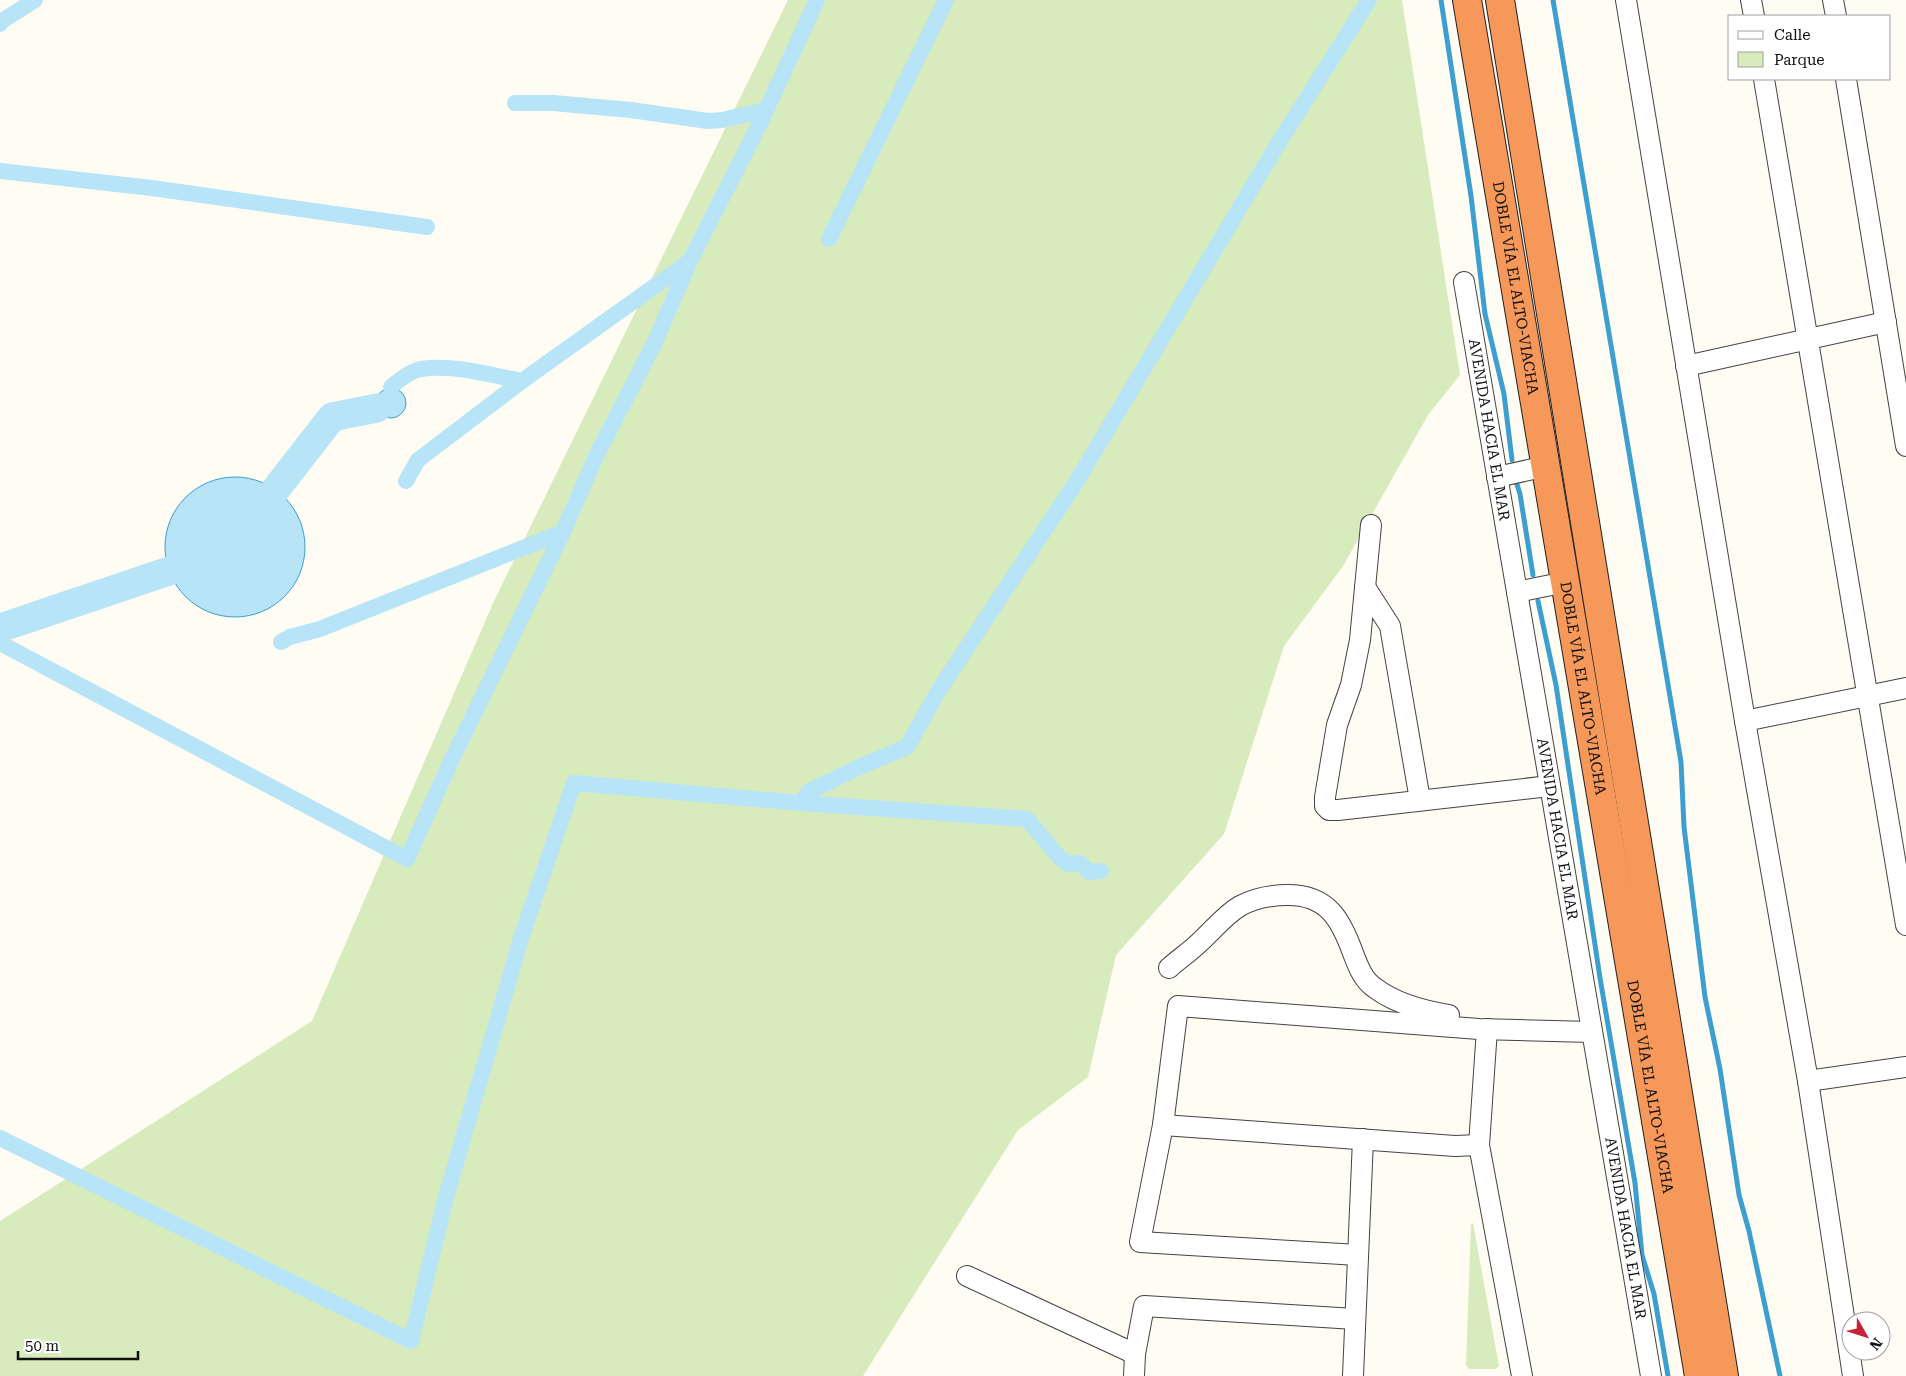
<svg xmlns="http://www.w3.org/2000/svg" width="1906" height="1376" font-family="'Roboto Serif',serif">
<style>
.green{fill:#d7ebbc}
.water{fill:#b7e4f7;stroke:#3d9fd0}
.lines{fill:none;stroke-linecap:round;stroke-linejoin:round}
.stream{stroke:#3d9fd0;stroke-width:5}
.canal{stroke:#b7e4f7;stroke-width:16}
.river{stroke:#b7e4f7;stroke-width:29}
.minor-casing{stroke:#434343;stroke-width:22}
.highway-casing{stroke:#212121;stroke-width:30}
.minor{stroke:#fff;stroke-width:20}
.highway{stroke:#f6985a;stroke-width:28}
.labels{text-anchor:middle;dominant-baseline:central;stroke-width:5;stroke-linejoin:round;paint-order:stroke}
.street-label{font-size:15px;fill:#101010;stroke:#fff}
</style>
<rect width="100%" height="100%" fill="#fffcf4"/>
<g class="green">
<path d="M788 0H1402L1460 375 1428 415 1343 566 1284 646 1224 834 1116 955 1088 1077 1018 1130 863 1376H0V1221L312 1021 494 601Z"/>
<path d="M1473 1223 1499 1366 1495 1369H1469L1466 1365 1471 1224Z"/>
</g>
<g class="water">
<circle cx="391" cy="403" r="15"/>
<circle cx="235" cy="547" r="70"/>
</g>
<g class="lines">
<g class="stream">
<path d="M1441 0 1471 196 1485 314 1504 394 1512 460"/>
<path d="M1553 0 1681 762 1684 827 1705 997 1720 1069 1739 1195 1749 1231 1780 1376"/>
<path d="M1515 478 1520 494 1533 575"/>
<path d="M1538 601 1556 685 1600 978 1635 1183 1642 1255 1654 1294 1668 1376"/>
</g>
<g class="canal">
<path d="M0 24 2 21 35 0"/>
<path d="M515 103H553L631 110 708 121 722 120 766 110"/>
<path d="M0 171 152 188 427 227"/>
<path d="M829 239 946 0"/>
<path d="M391 387C399 380 410 371 421 369 454 364 490 375 522 381L690 261 763 117 817 0"/>
<path d="M406 481 418 460 522 381"/>
<path d="M281 642 290 637 320 629 563 532"/>
<path d="M0 643 407 859 452 759 563 532 597 454 654 344 690 261"/>
<path d="M801 803 808 792 857 768 907 747 939 690 1075 484 1276 147 1369 0"/>
<path d="M0 1138 411 1341 446 1197 522 935 574 783 801 803 1027 819 1057 855 1068 864 1080 863 1089 872 1101 871"/>
</g>
<g class="river">
<path d="M276 489 332 417 377 408"/>
<path d="M0 628 169 571"/>
</g>
<g class="minor-casing">
<g id="minor">
<path d="M1626 0 1745 721 1808 1081 1853 1376"/>
<path d="M1751 0 1754 16"/>
<path d="M1833 0 1836 16"/>
<path d="M1764 79 1906 925"/>
<path d="M1846 79 1906 446"/>
<path id="s1" d="M1464 282 1651 1376"/>
<path d="M1686 366 1886 322"/>
<path d="M1497 477 1547 466"/>
<path d="M1371 525 1360 640 1351 685 1337 725 1325 797V806L1329 810H1338L1550 786"/>
<path d="M1365 587 1390 626 1420 800"/>
<path d="M1517 592 1566 582"/>
<path d="M1745 721 1906 688"/>
<path d="M1169 968C1179 959 1191 951 1201 941 1214 929 1225 915 1240 906 1255 898 1272 895 1288 895 1328 895 1341 920 1353 953 1358 966 1363 980 1375 988 1396 1004 1424 1011 1449 1015"/>
<path d="M1487 1029 1479 1145 1522 1376"/>
<path d="M1808 1081 1906 1067"/>
<path d="M1163 1125 1455 1146 1479 1145"/>
<path d="M1358 1255 1140 1242 1163 1125 1178 1006 1479 1029 1591 1032"/>
<path d="M967 1276 1135 1354"/>
<path d="M1134 1376 1135 1354 1144 1306 1355 1319"/>
<path d="M1353 1376 1363 1139"/>
</g>
</g>
<g class="highway-casing">
<g id="highway">
<path id="s2" d="M1467 0 1699 1376"/>
<path d="M1500 0 1724 1376"/>
</g>
</g>
<use href="#minor" class="minor"/>
<use href="#highway" class="highway"/>
</g>
<g class="labels">
<g class="street-label">
<text stroke="none"><textPath href="#s2" startOffset="292">DOBLE VÍA EL ALTO-VIACHA</textPath></text>
<text stroke="none"><textPath href="#s1" startOffset="150">AVENIDA HACIA EL MAR</textPath></text>
<text stroke="none"><textPath href="#s2" startOffset="698">DOBLE VÍA EL ALTO-VIACHA</textPath></text>
<text stroke="none"><textPath href="#s1" startOffset="555">AVENIDA HACIA EL MAR</textPath></text>
<text stroke="none"><textPath href="#s2" startOffset="1102">DOBLE VÍA EL ALTO-VIACHA</textPath></text>
<text stroke="none"><textPath href="#s1" startOffset="960">AVENIDA HACIA EL MAR</textPath></text>
</g>
</g>
<rect x="1728" y="15" width="162" height="65" fill="#ffffff" stroke="#9f9f9f"/>
<rect x="1738" y="31" width="25" height="8" fill="#ffffff" stroke="#9f9f9f"/>
<text x="1774" y="40" font-size="15" fill="#101010">Calle</text>
<rect x="1738" y="52" width="25" height="15" fill="#d7ebbc" stroke="#9f9f9f"/>
<text x="1774" y="65" font-size="15" fill="#101010">Parque</text>
<g transform="translate(1866 1336) rotate(129)"><circle r="24" fill="#ffffff" stroke="#9f9f9f"/>
<path d="M0-4L9 19L0 12L-9 19Z" fill="#c42436"/>
<text y="-8" font-size="14" font-weight="bold" text-anchor="middle" fill="#101010">N</text>
</g>
<path d="M18 1351v8h120v-8" fill="none" stroke="#101010" stroke-width="2.5"/>
<text x="25" y="1351" font-size="15" fill="#101010" stroke="#ffffff" stroke-width="4" paint-order="stroke">50 m</text>
</svg>
